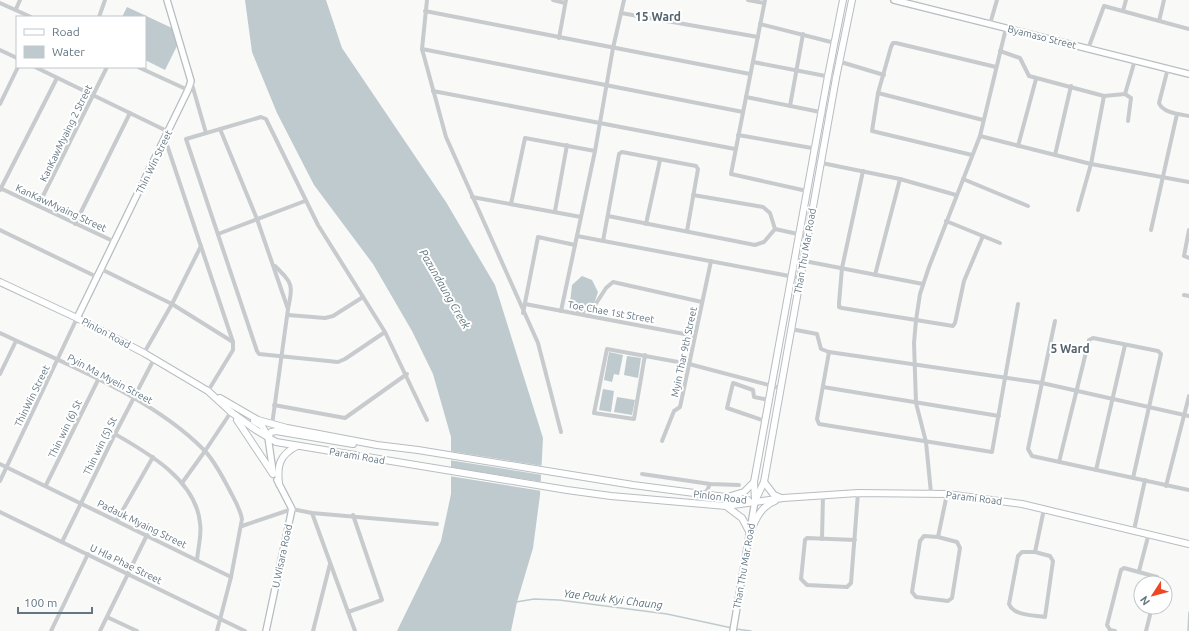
<svg xmlns="http://www.w3.org/2000/svg" width="1189" height="631" font-family="Ubuntu,sans-serif">
<style>
.water{fill:#becace}
.pier{fill:#f9f9f7}
.lines{fill:none;stroke-linecap:round;stroke-linejoin:round}
.stream{stroke:#becace;stroke-width:1.5}
.secondary-casing{stroke:#b6bdc1;stroke-width:8}
.primary-casing{stroke:#b7bdc0;stroke-width:8}
.street{stroke:#c7cbce;stroke-width:4}
.secondary{stroke:#fff;stroke-width:5.5}
.primary{stroke:#fff;stroke-width:6}
.labels{text-anchor:middle;dominant-baseline:central;stroke-width:4;stroke-linejoin:round;paint-order:stroke}
.street-label{font-size:10px;fill:#627683;stroke:#fff}
.water-label{font-size:11px;font-style:italic;fill:#5e767d;stroke:#fff}
.quarter-label{font-size:12px;font-weight:bold;fill:#55646e;stroke:#fff}
</style>
<rect width="100%" height="100%" fill="#f9f9f7"/>
<g class="water">
<path d="M245 0H326L342 48 446 202 495 285 543 438 540 495 533 548 517 602 511 631H397L441 541 451 494V437L433 374 412 331 373 264 314 185 277 113 252 52Z"/>
<path d="M127 7 172 28 177 46 165 70 145 60V17H122Z"/>
<path d="M582 276 592 280 598 292 593 307 583 314 577 313 570 303 572 285Z"/>
<path d="M609 352 623 355 619 375 614 374 612 382 604 380Z"/>
<path d="M627 356 641 358 638 378 624 375Z"/>
<path d="M603 389 614 391 611 412 599 410Z"/>
<path d="M617 397 635 400 632 415 614 412Z"/>
</g>
<g class="pier">
<path d="M449 451 543 466V475L449 460Z"/>
<path d="M449 467 543 482 542 491 449 476Z"/>
</g>
<g class="lines">
<g class="stream">
<path d="M516 602 534 599 559 600 667 614 732 628"/>
<path d="M736 629 751 631"/>
<path d="M1188 631 1189 612"/>
</g>
<g class="secondary-casing">
<g id="secondary">
<path d="M894 0 1189 74"/>
<path d="M77 318 188 90 191 81 167 0"/>
<path d="M268 437 273 472"/>
<path d="M266 631 292 509 277 480"/>
<path d="M733 631 755 501"/>
</g>
</g>
<g class="primary-casing">
<g id="primary">
<path d="M0 282 77 318 144 353 208 391 231 412 256 430 276 442 567 490 611 496 726 506 783 498 858 493 947 494 1022 504 1189 544"/>
<path d="M220 398 258 420 287 428 377 445 418 450 633 485 748 500"/>
<path d="M237 420 273 474"/>
<path d="M254 421 262 426 268 437"/>
<path d="M268 437 271 432 276 431 353 444"/>
<path d="M764 482 774 495 781 498"/>
<path d="M279 484C277 466 279 455 297 446"/>
<path d="M731 496 744 492 754 482"/>
<path d="M755 500 754 482 828 76 843 0"/>
<path d="M755 501 764 482 836 78 852 0"/>
<path d="M726 506 742 518 750 533"/>
<path d="M750 533C755 520 761 506 775 501"/>
</g>
</g>
<g class="street">
<path d="M427 0 422 49 446 137 538 343 561 432"/>
<path d="M553 0 565 3"/>
<path d="M748 0 764 3"/>
<path d="M765 0 731 174 807 191"/>
<path d="M0 3 31 17"/>
<path d="M16 9 20 0"/>
<path d="M425 11 750 74"/>
<path d="M1123 11 1126 0"/>
<path d="M621 13 758 37"/>
<path d="M99 17 105 0"/>
<path d="M1159 21 1164 0"/>
<path d="M760 24 835 43"/>
<path d="M990 24 997 0"/>
<path d="M559 38 566 0"/>
<path d="M422 49 743 112"/>
<path d="M1088 49 1104 6 1189 29"/>
<path d="M0 50 17 58"/>
<path d="M1000 51 1020 58 1029 76 1104 96 1125 94 1135 60"/>
<path d="M831 59 884 75"/>
<path d="M753 62 836 78"/>
<path d="M35 67 169 132"/>
<path d="M138 67 188 90"/>
<path d="M1168 68 1159 103C1163 113 1179 114 1189 116"/>
<path d="M191 81 206 133"/>
<path d="M433 91 735 149"/>
<path d="M878 93 983 120"/>
<path d="M1125 94 1131 98 1128 121"/>
<path d="M746 97 830 114"/>
<path d="M0 104 18 67"/>
<path d="M790 106 803 34"/>
<path d="M220 129 257 219 288 309 272 425"/>
<path d="M738 135 823 150"/>
<path d="M980 136 1091 164 1189 182"/>
<path d="M165 139 233 342V350L208 391"/>
<path d="M1018 146 1036 79"/>
<path d="M972 155 872 131 878 93 891 47 893 43H896L996 67"/>
<path d="M1055 155 1071 86"/>
<path d="M812 161 900 179 956 195"/>
<path d="M863 171 842 268 839 303V307L842 308 953 326 955 323 964 281 983 236"/>
<path d="M963 179 1028 206"/>
<path d="M0 188 115 242"/>
<path d="M0 190 57 78"/>
<path d="M472 197 581 217"/>
<path d="M511 204 525 138 595 151"/>
<path d="M38 206 107 67"/>
<path d="M1078 210 1091 164 1104 96"/>
<path d="M555 211 567 145"/>
<path d="M608 216 755 245 764 242 775 229 770 213 763 207 693 195"/>
<path d="M946 221 1000 243"/>
<path d="M75 224 130 113"/>
<path d="M646 224 660 160"/>
<path d="M775 229 807 236"/>
<path d="M0 230 97 277"/>
<path d="M1151 230 1177 114"/>
<path d="M1189 230 1184 256 1189 258"/>
<path d="M218 234 305 201"/>
<path d="M577 236 800 278"/>
<path d="M603 241 619 154 622 152 696 166 698 169 687 231"/>
<path d="M794 259 923 284"/>
<path d="M275 266C293 284 293 284 288 309"/>
<path d="M101 269 172 304 233 342"/>
<path d="M875 275 900 179"/>
<path d="M1184 295 1189 296"/>
<path d="M525 304 695 336"/>
<path d="M561 311 595 151 613 48 624 0"/>
<path d="M523 313 538 237 575 245"/>
<path d="M288 315 325 318 333 316 363 297"/>
<path d="M588 316 606 288 613 282 702 302"/>
<path d="M1055 321 1028 449 1032 456 1189 490"/>
<path d="M791 329 817 334 821 349 829 352 1042 383 1189 416"/>
<path d="M385 332 345 359 338 362 259 354 257 351 186 139 261 117 266 119 318 225 385 332 427 420"/>
<path d="M0 333C67 365 152 397 204 450 214 460 222 476 229 489 234 499 240 508 242 519L231 577 217 631"/>
<path d="M829 352 817 419 819 424 992 452 1018 304"/>
<path d="M144 353 172 304 201 246"/>
<path d="M645 355 634 419 594 413 607 349 689 364 780 388"/>
<path d="M0 374 16 341"/>
<path d="M823 387 999 416"/>
<path d="M274 405 345 418 407 374"/>
<path d="M765 421 727 408 733 383 753 390 754 397 769 400"/>
<path d="M115 434C148 453 196 480 200 523 202 534 198 548 197 560"/>
<path d="M662 441 674 411 680 407 711 261"/>
<path d="M1059 462 1089 340 1093 338 1158 351 1161 354 1133 478"/>
<path d="M0 464 231 577"/>
<path d="M1096 470 1125 345"/>
<path d="M642 474 710 484 739 485"/>
<path d="M0 481 77 318"/>
<path d="M182 483 205 451 231 412"/>
<path d="M46 485 98 380"/>
<path d="M1166 486 1189 396"/>
<path d="M931 493 926 442 916 403 914 343 916 320 920 294 929 267 980 136 1006 28"/>
<path d="M705 495 710 484"/>
<path d="M0 512 245 631"/>
<path d="M312 513 355 631"/>
<path d="M117 520 153 457"/>
<path d="M242 526 292 509 312 513 437 524"/>
<path d="M1134 530 1145 480"/>
<path d="M924 536 938 537 957 542 960 548 952 598 948 601 916 597 912 592 920 541Z"/>
<path d="M938 537 947 494"/>
<path d="M822 539 823 495"/>
<path d="M855 540 807 538 805 540 801 579 807 585 847 587 851 583 858 493"/>
<path d="M62 542 115 434 154 359"/>
<path d="M1022 552H1035L1050 556 1053 561 1045 617C1033 615 1014 616 1009 604L1018 556Z"/>
<path d="M1035 552 1044 509"/>
<path d="M1139 571 1149 533"/>
<path d="M348 612 382 600 353 515"/>
<path d="M107 617 137 631"/>
<path d="M51 631 88 554"/>
<path d="M100 631 147 535"/>
<path d="M313 631 330 564"/>
<path d="M1115 631 1110 630 1107 625 1121 570 1124 568 1157 577 1158 583"/>
<path d="M1146 631 1152 607"/>
</g>
<use href="#secondary" class="secondary"/>
<use href="#primary" class="primary"/>
</g>
<g class="labels">
<g class="street-label">
<text transform="translate(1042 37) rotate(14)">Byamaso Street</text>
<text transform="translate(66 133) rotate(-64)">KanKawMyaing 2 Street</text>
<text transform="translate(154 162) rotate(-64)">Thin Win Street</text>
<text transform="translate(61 208) rotate(25)">KanKawMyaing Street</text>
<text transform="translate(805 251) rotate(-80)">Than Thu Mar Road</text>
<text transform="translate(611 312) rotate(10)">Toe Chae 1st Street</text>
<text transform="translate(106 333) rotate(28)">Pinlon Road</text>
<text transform="translate(684 352) rotate(-78)">Myin Thar 9th Street</text>
<text transform="translate(110 379) rotate(28)">Pyin Ma Myein Street</text>
<text transform="translate(32 396) rotate(-64)">ThinWin Street</text>
<text transform="translate(65 429) rotate(-64)">Thin win (6) St</text>
<text transform="translate(100 446) rotate(-64)">Thin win (5) St</text>
<text transform="translate(357 456) rotate(10)">Parami Road</text>
<text transform="translate(720 497) rotate(7)">Pinlon Road</text>
<text transform="translate(974 498) rotate(7)">Parami Road</text>
<text transform="translate(142 524) rotate(26)">Padauk Myaing Street</text>
<text transform="translate(282 556) rotate(-78)">U Wisara Road</text>
<text transform="translate(126 564) rotate(26)">U Hla Phae Street</text>
<text transform="translate(744 566) rotate(-80)">Than Thu Mar Road</text>
</g>
<g class="water-label">
<text transform="translate(445 289) rotate(60)">Pazundaung Creek</text>
<text transform="translate(613 599) rotate(7)">Yae Pauk Kyi Chaung</text>
</g>
<g class="quarter-label">
<text x="658" y="16">15 Ward</text>
<text x="1070" y="348">5 Ward</text>
</g>
</g>
<rect x="16" y="16" width="130" height="52" fill="#ffffff" stroke="#c0c8cd"/>
<rect x="24" y="29" width="20" height="6" fill="#ffffff" stroke="#c0c8cd"/>
<text x="52" y="36" font-size="12" fill="#627683">Road</text>
<rect x="24" y="46" width="20" height="12" fill="#becace" stroke="#c0c8cd"/>
<text x="52" y="56" font-size="12" fill="#627683">Water</text>
<g transform="translate(1153 595) rotate(234)"><circle r="19" fill="#ffffff" stroke="#c0c8cd"/>
<path d="M0-3L7 15L0 10L-7 15Z" fill="#ec4823"/>
<text y="-6" font-size="11" font-weight="bold" text-anchor="middle" fill="#627683">N</text>
</g>
<path d="M18 607v6h74v-6" fill="none" stroke="#627683" stroke-width="2"/>
<text x="24" y="607" font-size="12" fill="#627683" stroke="#ffffff" stroke-width="3" paint-order="stroke">100 m</text>
</svg>
